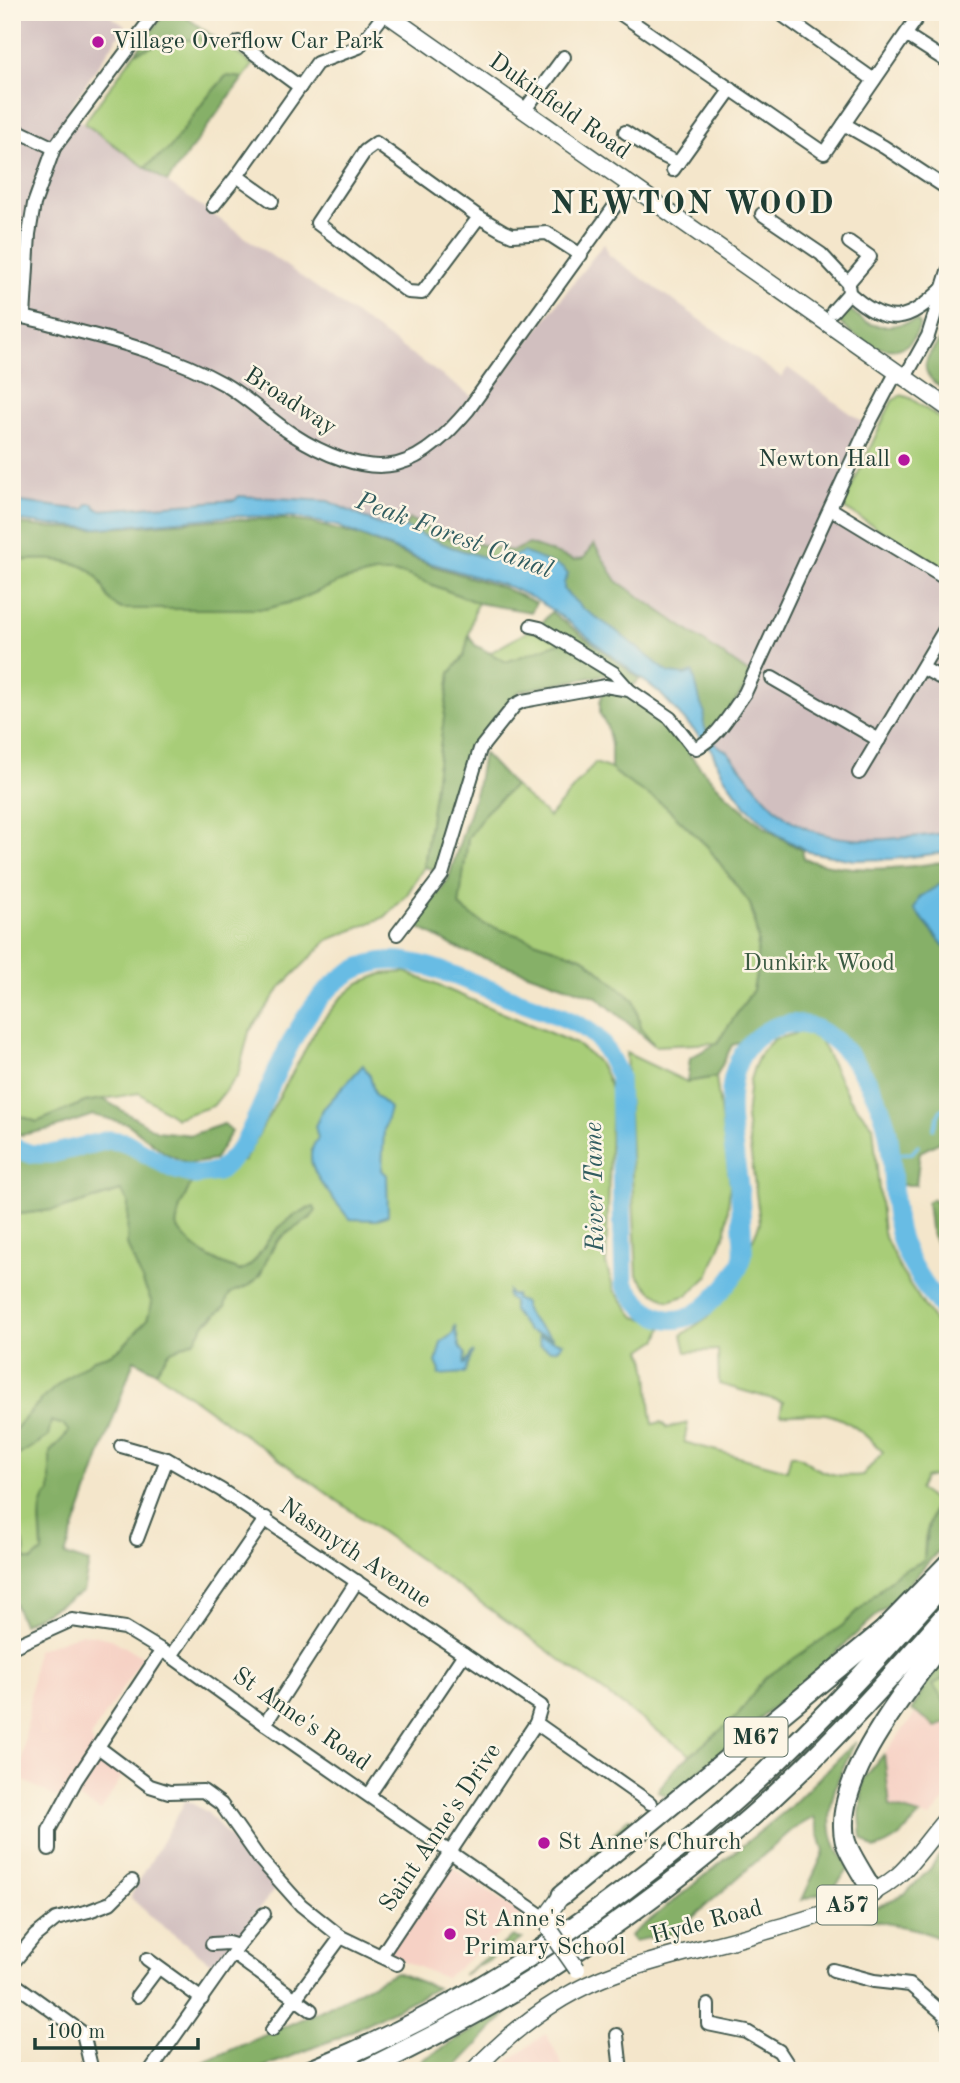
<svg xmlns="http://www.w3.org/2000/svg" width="960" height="2083" font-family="'Old Standard TT',serif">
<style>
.built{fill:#f6d1c5}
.industrial{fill:#d1bfbf}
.green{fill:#a8cd78;stroke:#648556;stroke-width:2}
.forest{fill:#86b068;stroke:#52764e;stroke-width:2}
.water{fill:#67bce4;stroke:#437c8c;stroke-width:2}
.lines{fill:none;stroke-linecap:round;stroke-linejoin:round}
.stream{stroke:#67bce4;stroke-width:3.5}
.river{stroke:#67bce4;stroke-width:19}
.minor-casing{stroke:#3f564b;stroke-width:16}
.major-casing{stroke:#3f564b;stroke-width:19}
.highway-casing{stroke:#3f564b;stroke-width:23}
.minor{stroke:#fff;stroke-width:12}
.major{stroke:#fff;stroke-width:16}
.highway{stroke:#fff;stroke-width:19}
.major-bridge-casing{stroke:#3f564b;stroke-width:19;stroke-linecap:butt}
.major-bridge{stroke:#fff;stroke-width:16}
.poi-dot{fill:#b5179e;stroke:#fcf5e5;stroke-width:2.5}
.labels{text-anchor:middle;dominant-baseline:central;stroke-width:5;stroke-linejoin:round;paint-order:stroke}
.shield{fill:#fcf5e5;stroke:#617469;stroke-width:2}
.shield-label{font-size:23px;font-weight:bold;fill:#1f3d34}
.poi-label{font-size:24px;fill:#1f3d34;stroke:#fcf5e5;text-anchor:start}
.street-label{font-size:24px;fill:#1f3d34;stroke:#fcf5e5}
.park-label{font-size:24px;fill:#3a5a42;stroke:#fcf5e5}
.water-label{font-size:26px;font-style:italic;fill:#315d60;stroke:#fcf5e5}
.district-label{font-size:32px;font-weight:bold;letter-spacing:2px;fill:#1f3d34;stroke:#fcf5e5}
</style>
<rect width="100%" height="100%" fill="#fcf5e5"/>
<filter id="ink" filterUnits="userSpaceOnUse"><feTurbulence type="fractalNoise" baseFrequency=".0143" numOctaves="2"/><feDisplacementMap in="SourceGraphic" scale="14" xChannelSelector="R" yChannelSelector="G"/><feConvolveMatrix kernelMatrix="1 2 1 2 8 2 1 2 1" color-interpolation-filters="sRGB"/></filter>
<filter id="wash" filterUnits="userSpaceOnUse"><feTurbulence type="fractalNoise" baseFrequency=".00686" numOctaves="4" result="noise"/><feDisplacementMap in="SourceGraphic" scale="28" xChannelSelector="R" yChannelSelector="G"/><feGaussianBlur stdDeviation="1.57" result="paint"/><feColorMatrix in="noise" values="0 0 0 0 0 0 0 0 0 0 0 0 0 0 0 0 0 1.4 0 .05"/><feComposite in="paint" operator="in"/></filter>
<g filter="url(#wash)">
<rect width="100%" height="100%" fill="#f4e6cb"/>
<g class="built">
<path d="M82 1633 111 1639 143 1657 91 1736 97 1758 123 1775 101 1811 74 1796 57 1798 20 1779 36 1650Z"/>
<path d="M915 1714 936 1727 948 1722V1797L930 1818 890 1806 884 1754Z"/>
<path d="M450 1866 523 1915 445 1978 387 1954Z"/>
<path d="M546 2033 565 2071H497L499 2068Z"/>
</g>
<g class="industrial">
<path d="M12 12H105L125 26 67 112 481 403 604 243 609 255 781 377 788 368 868 426 831 509 948 580V842L858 851 788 830 699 728 548 592 351 520 203 509 12 510Z"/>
<path d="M186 1800 207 1812 275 1888 216 1967 154 1919 130 1897Z"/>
</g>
<g class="green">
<path d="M199 39 218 40 253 65 243 78 226 76 205 100 170 148 145 167 84 123 135 53 169 40Z"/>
<path d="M901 395 910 398 948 424V570L845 509V501L892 401Z"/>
<path d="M47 559C62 561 84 563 95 575 108 588 102 600 122 609H265L296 601 344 580 375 573H390L405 574 478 603 475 608 464 656 450 673 424 867 406 896 385 917 328 940 281 987 249 1032 238 1075 213 1106 176 1118 139 1093 85 1102 37 1122 12 1113V561Z"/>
<path d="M530 630 563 642 506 662 488 654Z"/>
<path d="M595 763 611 769 626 781 664 805 707 846 750 904 758 940 756 975 753 990 717 1043 655 1046 641 1028 634 1000 584 958 484 924 459 906 468 838 486 812 514 786 549 817Z"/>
<path d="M406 972 576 1044C599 1060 604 1066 612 1093L606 1264 614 1290 635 1317 664 1323 658 1339 642 1350C652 1374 647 1399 653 1424L661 1422 667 1428 688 1423 684 1442 787 1470 791 1454C808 1458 805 1462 816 1468 832 1476 846 1477 863 1475L883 1452C867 1436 849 1419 826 1414 811 1412 795 1415 780 1414L783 1402 719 1384 718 1350 686 1352 682 1335 709 1316 733 1286 760 1223 746 1118 750 1080 754 1067 761 1052 774 1039 802 1032 820 1040 849 1098 873 1126 883 1233 901 1271 948 1342V1466L934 1476 925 1478 919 1489 935 1502 925 1538 924 1561 899 1572 842 1626 766 1678 736 1717 692 1756 522 1632 156 1372 169 1352 195 1340 206 1322 214 1318 227 1296 235 1289 250 1285 261 1274 266 1259 278 1241 300 1223 311 1218 307 1208C296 1216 283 1223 274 1233 261 1247 259 1263 240 1271 213 1262 191 1249 176 1226L180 1207 195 1175 218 1172 226 1164 244 1161 318 1026 340 999 359 983 382 974Z"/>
<path d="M626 1053 687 1082 716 1077 730 1185 726 1231 708 1276 688 1295 669 1301 651 1291 637 1275Z"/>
<path d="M121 1191 128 1201 143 1279 152 1303 147 1320 136 1334 121 1348 108 1355 94 1359 42 1399 12 1433V1215L60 1209Z"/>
<path d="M51 1421 64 1425 70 1432 50 1452V1492L43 1506 40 1519 42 1552 31 1561 25 1560 24 1546 12 1515 21 1498 19 1478 12 1472V1459L47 1437Z"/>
<path d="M948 1675V1707L933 1685Z"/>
</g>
<g class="forest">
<path d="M166 12H179L218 40H169L135 53Z"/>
<path d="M226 76 243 78 167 182 145 167 170 148 205 100Z"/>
<path d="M842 307C853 309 856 316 866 322 881 330 901 325 916 320L920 324C906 373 854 341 833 315Z"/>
<path d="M948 331V392C911 371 926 356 948 331Z"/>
<path d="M283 519 311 523 360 536 433 566 504 588 536 603 531 612 478 603 405 574 390 573H375L344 580 296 601 265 609H122C103 600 108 590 96 576 80 556 35 559 12 561V523C79 534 135 526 202 521 229 518 256 520 283 519Z"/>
<path d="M409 519 452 539 513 551 529 544 574 560 584 558 594 544 617 581 753 676 708 740 699 728 548 592 398 540Z"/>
<path d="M551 612 640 679 629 689 692 746 689 754C720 792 759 828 802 850L804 859C851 874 900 869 948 861V882H944L914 909 948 951V1138L920 1152 916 1185H893C891 1162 891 1138 884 1115 872 1079 832 1018 788 1023 776 1025 768 1032 758 1036 750 1040 741 1042 732 1045L716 1077 687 1082 690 1058 717 1043 753 990 756 975 758 940 755 918 750 904 707 846 664 805 626 781 611 769V745L607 726 600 714V702L605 686 627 689 614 673 520 691 497 714 475 744 435 870 424 867 450 673 464 656 469 635 475 645 506 662 562 642 540 625Z"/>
<path d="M483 753 514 786 486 812 468 838 459 906 484 924 584 958 634 1000 641 1028 655 1046 597 997 461 950 414 925 448 880 477 788Z"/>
<path d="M103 1099 157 1131 191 1135 224 1124 232 1131 214 1160 189 1164 165 1153 128 1124 93 1115 51 1129 21 1135 12 1130V1113L37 1122 85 1102Z"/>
<path d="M109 1140 125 1142 173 1169 195 1175 180 1207 176 1226C191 1249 213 1262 240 1271 256 1264 259 1253 269 1239 278 1226 298 1211 314 1207L316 1211C308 1224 288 1229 277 1241 266 1254 265 1274 251 1284 238 1294 229 1285 225 1307L206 1322 195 1340 169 1352 156 1372 134 1360 65 1555 89 1563 83 1592 23 1624 12 1598V1515L24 1546 25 1559 32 1561 42 1552C44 1532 33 1507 50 1492V1452L69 1432 64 1425 51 1421 48 1437 12 1459V1433L42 1399 65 1379 94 1359 108 1355 121 1348 147 1320 152 1303 127 1245 128 1201 121 1191 60 1209 12 1215V1147C44 1160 77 1149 109 1140Z"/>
<path d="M932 1199 948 1212V1275L930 1228 927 1202Z"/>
<path d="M12 1472C28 1487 18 1497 12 1513Z"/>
<path d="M948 1485V1540L900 1594 822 1665 677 1790 668 1797 658 1791 675 1768 736 1717 765 1678 842 1626 899 1572 924 1561C926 1532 930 1509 948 1485Z"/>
<path d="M948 1656V1675L933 1685 948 1707V1722L936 1727 912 1710 926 1684Z"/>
<path d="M856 1741C840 1771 821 1811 835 1845 839 1854 845 1860 849 1869L833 1889 802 1900 824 1852 814 1817 792 1830 675 1933 634 1941 630 1936 788 1809Z"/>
<path d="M884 1754 890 1806 920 1815C906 1831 895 1843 874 1849L862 1838 860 1815 863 1780Z"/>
<path d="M628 1818 642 1819 576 1874Z"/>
<path d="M940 1855 948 1857V1942L919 1930 857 1917 906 1893 930 1869Z"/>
<path d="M512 1937 522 1939 463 1975Z"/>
<path d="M395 1972 437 1988 338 2038 254 2071H183L320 2011Z"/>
<path d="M514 2006 452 2071H404Z"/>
</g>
<g class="water">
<path d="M239 496 328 501 378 524 388 527 399 525 451 547 499 562 523 552 561 567 568 574 564 583V590L582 608 615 630 669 673 685 675 693 672 701 705 705 713C699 729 714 745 727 751 745 772 767 804 789 819 836 850 896 838 948 833V852L893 859 854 860 809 852 778 835 746 806 723 775 711 749 660 693 561 616 535 599 510 587 427 562 337 526 294 517 233 516 98 528 51 525 12 520V501L76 509H85L88 504H94L95 507 100 510 235 500Z"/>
<path d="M944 882H948V951L914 909 920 897Z"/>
<path d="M363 1065 370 1076 375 1095 390 1108 384 1130 382 1170 387 1175 388 1215 376 1220 349 1219C338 1203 311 1176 311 1158 310 1150 314 1144 318 1138L315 1126 323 1109Z"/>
<path d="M508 1291 510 1295H516L515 1299 524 1303C523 1316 543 1330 553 1338L528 1331 513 1311V1302L507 1297Z"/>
<path d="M455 1325 459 1346 465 1353 464 1365 473 1351 465 1373 439 1375 440 1371 436 1362 441 1342 453 1334Z"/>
<path d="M538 1336 563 1343 557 1349 550 1350 540 1345Z"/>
</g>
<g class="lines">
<g class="stream">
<path d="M933 1129 940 1111 948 1104"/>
<path d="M890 1154 912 1153 918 1146"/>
</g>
<path class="river" d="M12 1147 31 1154H51L109 1140 125 1142 173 1169 195 1175 218 1172C226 1164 237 1155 243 1145 277 1084 307 954 400 961 428 963 474 983 501 994 526 1004 581 1020 598 1039 607 1050 613 1063 619 1076L624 1284C653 1328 687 1332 721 1291 731 1280 740 1269 743 1255 744 1247 742 1237 742 1228 741 1214 741 1200 739 1186 733 1136 712 1060 768 1030 825 1000 876 1081 887 1128 895 1162 890 1199 899 1233 907 1264 928 1291 948 1315"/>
</g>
</g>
<g filter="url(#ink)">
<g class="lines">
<g class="minor-casing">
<g id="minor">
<path d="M544 12 549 15 551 12"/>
<path d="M618 12 824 153 921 12"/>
<path d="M778 12 874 80"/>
<path d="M906 35 948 62"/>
<path d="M239 42 300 87"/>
<path d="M524 111 564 57"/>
<path d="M844 124 884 147 948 189"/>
<path d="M12 128 54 148"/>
<path d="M625 132 657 153 678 163"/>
<path d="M673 170 731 89"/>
<path d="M272 201 237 176 317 63 359 47 385 13"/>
<path d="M213 206 237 176"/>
<path d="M762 214 821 254 848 283"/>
<path d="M479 217 422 293 408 292 317 223 365 151 376 143 479 217 503 231 512 235 547 233 581 255"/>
<path d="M849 293C888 328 908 323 944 287L948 290"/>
<path d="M833 311 849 293 848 283 870 257 849 242"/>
<path d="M12 316C32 317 50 324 69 329 122 342 176 357 224 384 248 398 269 419 292 434 321 453 362 472 397 464 426 457 450 431 468 410L630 185"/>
<path d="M24 317 29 234 34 204 54 148 156 12"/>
<path d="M904 379 928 336 948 271"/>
<path d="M831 509 948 580"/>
<path d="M531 626 540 628 614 673 629 690"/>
<path d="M923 668 948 682"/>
<path d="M772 678 879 740"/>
<path d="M859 773 948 624"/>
<path d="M397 934 442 875 480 749 515 705 523 701 605 686 629 690 670 718 692 746 696 748C719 737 731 712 745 693L868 426 896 373"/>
<path d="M121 1446 167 1459 221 1490 541 1706 536 1723 381 1956"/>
<path d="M137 1539 167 1459"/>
<path d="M12 1647 72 1620 125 1628 171 1656 265 1724 548 1920"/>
<path d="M171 1656 266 1518"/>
<path d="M536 1723 650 1803"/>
<path d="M265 1724 357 1581"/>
<path d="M98 1747 150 1786 169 1792 203 1791 221 1804 259 1858 301 1905 341 1937 397 1964"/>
<path d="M369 1795 464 1654"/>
<path d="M49 1849V1830L76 1780 162 1650"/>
<path d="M212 1944 228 1943 238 1946"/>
<path d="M233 1954 311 2010"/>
<path d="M147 1959 202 1999"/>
<path d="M12 1964 35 1936 56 1919 89 1911 110 1903 132 1881"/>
<path d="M833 1970 874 1981 910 1985 945 2015 948 2024"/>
<path d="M12 1982 83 2033 92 2071"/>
<path d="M137 1996 158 1968"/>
<path d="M708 2005V2024L747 2032 779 2051 792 2071"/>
<path d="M272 2030 341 1937"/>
<path d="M617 2035 621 2071"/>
<path d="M12 2068 14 2071"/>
<path d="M150 2071 238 1946 264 1914"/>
</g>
</g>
<g class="major-casing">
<g id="major">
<path d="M384 12 948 408"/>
<path d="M550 1930 549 1913 562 1895"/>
<path d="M473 2071C513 2029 562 1992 616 1973 670 1954 726 1944 780 1927 820 1915 863 1904 896 1877 912 1865 933 1833 948 1817"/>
</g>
</g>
<g class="highway-casing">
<g id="highway">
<path d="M873 1892C866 1879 848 1853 845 1840 831 1778 913 1682 948 1634"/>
<path d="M562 1895 883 1631 948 1564"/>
<path d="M309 2071C474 2005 624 1901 755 1782 824 1719 886 1649 948 1579"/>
<path d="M364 2071C421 2042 478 2014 532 1980 622 1922 711 1857 788 1783 845 1729 897 1671 948 1612"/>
</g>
</g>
<use href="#minor" class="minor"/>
<use href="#major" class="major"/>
<use href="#highway" class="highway"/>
<g class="major-bridge-casing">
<path id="major-bridge" d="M550 1930 577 1969"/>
</g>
<use href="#major-bridge" class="major-bridge"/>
</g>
</g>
<g class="poi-dot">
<circle cx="98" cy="42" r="7"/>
<circle cx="904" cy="460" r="7"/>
<circle cx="544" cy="1843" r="7"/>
<circle cx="450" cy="1934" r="7"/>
</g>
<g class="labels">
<g class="shield">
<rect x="724.5" y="1717.5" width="63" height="39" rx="5"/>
<rect x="817" y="1885.5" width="60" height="39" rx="5"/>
</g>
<g class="shield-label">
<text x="756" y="1737">M67</text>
<text x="847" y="1905">A57</text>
</g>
<g class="poi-label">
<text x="112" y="42">Village Overflow Car Park</text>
<text x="890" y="460" text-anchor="end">Newton Hall</text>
<text x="558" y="1843">St Anne's Church</text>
<text x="464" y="1920">St Anne's<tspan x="464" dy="28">Primary School</tspan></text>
</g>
<g class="street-label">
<text transform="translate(559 107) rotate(35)">Dukinfield Road</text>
<text transform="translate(290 402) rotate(33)">Broadway</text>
<text transform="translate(355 1554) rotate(34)">Nasmyth Avenue</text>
<text transform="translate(301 1720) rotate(35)">St Anne's Road</text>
<text transform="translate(441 1828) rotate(-56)">Saint Anne's Drive</text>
<text transform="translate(707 1923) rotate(-15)">Hyde Road</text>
</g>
<g class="park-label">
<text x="819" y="964">Dunkirk Wood</text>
</g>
<g class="water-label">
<text transform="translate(454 536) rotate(20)">Peak Forest Canal</text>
<text transform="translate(595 1187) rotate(-91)">River Tame</text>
</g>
<g class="district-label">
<text x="693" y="205">NEWTON WOOD</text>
</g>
</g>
<rect width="960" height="2083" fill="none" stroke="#fcf5e5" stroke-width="42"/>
<path d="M35 2038v10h163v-10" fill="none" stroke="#1f3d34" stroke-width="3.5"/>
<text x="46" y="2038" font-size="21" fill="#1f3d34" stroke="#fcf5e5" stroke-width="5" paint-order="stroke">100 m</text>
</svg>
